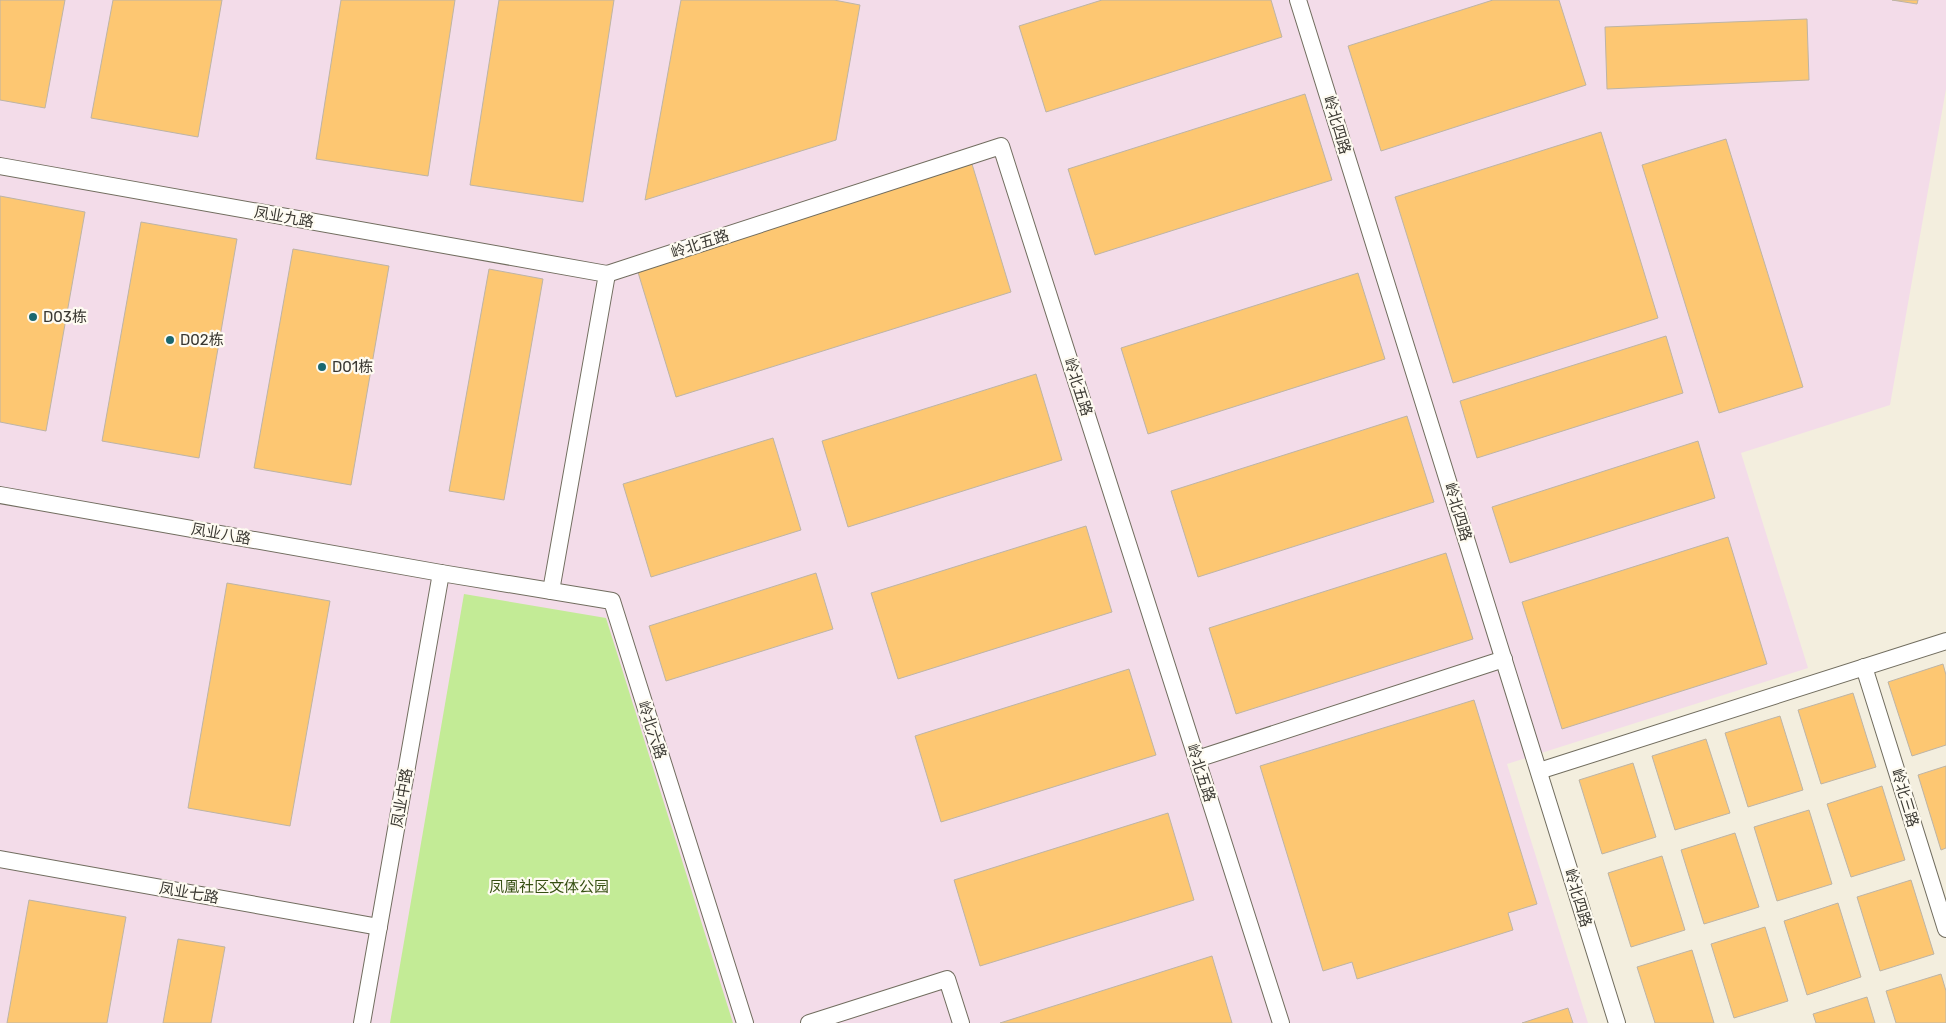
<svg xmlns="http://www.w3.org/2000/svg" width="1946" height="1023" font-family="Rubik,'Noto Sans SC',sans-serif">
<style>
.industrial{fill:#f3dce9}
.green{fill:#c3eb96}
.building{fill:#fdc772;stroke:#bdb4a6}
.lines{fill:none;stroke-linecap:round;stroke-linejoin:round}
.service-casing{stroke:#716d5f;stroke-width:18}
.service{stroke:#fff;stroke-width:16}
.poi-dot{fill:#1b676f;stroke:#fefbf1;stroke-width:2}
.labels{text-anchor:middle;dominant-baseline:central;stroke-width:4.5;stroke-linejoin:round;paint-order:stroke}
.street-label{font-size:15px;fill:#3a3832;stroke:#fefbf1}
.poi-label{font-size:15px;fill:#3a3832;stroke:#fefbf1;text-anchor:start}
.park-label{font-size:15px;fill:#364f12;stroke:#fefbf1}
</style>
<rect width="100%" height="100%" fill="#f3eede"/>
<path class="industrial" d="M0 0H1946V89L1890 405 1741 453 1808 668 1507 764 1588 1023H0Z"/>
<path class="green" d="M464 594 606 618 733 1023H390Z"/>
<g class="building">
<path d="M0 0H65L45 108 0 100Z"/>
<path d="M113 0H222L198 137 91 118Z"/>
<path d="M341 0H455L428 176 316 159Z"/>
<path d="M499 0H614L583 202 470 185Z"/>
<path d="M681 0H834L860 5 836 140 645 200Z"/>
<path d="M1102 0H1271L1282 37 1046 112 1019 26Z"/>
<path d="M1493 0H1559L1586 85 1381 151 1348 46Z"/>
<path d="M1892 0H1918L1917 4Z"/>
<path d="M1807 19 1809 80 1607 89 1605 27Z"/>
<path d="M1305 94 1332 180 1095 255 1068 169Z"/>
<path d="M1601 132 1658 318 1453 383 1395 197Z"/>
<path d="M1726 139 1803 387 1719 413 1642 165Z"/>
<path d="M972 164 1011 292 676 397 637 269Z"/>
<path d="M0 196 85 212 46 431 0 422Z"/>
<path d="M141 222 237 239 199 458 102 441Z"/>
<path d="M293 249 389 266 351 485 254 468Z"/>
<path d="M489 269 543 279 504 500 449 491Z"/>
<path d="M1358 273 1385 359 1148 434 1121 348Z"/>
<path d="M1666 336 1683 393 1477 458 1460 401Z"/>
<path d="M1036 374 1062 460 848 527 822 441Z"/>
<path d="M1407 416 1434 502 1198 577 1171 491Z"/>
<path d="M773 438 801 530 651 577 623 484Z"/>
<path d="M1698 441 1715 498 1510 563 1492 507Z"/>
<path d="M1086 526 1112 612 898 679 871 593Z"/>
<path d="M1728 537 1767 664 1562 729 1522 602Z"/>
<path d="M1446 553 1473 639 1236 714 1209 628Z"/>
<path d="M816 573 833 629 666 681 649 626Z"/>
<path d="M227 583 330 601 290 826 188 808Z"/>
<path d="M1943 664 1946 675V745L1912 756 1888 682Z"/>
<path d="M1129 669 1156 755 941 822 915 736Z"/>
<path d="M1853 693 1876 767 1821 784 1798 710Z"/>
<path d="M1474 700 1537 904 1508 913 1513 930 1357 979 1352 962 1323 971 1260 766Z"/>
<path d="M1780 716 1803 790 1748 807 1725 733Z"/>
<path d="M1706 739 1730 813 1675 830 1652 756Z"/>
<path d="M1633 763 1656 837 1602 854 1579 780Z"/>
<path d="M1946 766V848L1941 850 1918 775Z"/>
<path d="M1882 786 1905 860 1851 877 1827 804Z"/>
<path d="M1809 810 1832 884 1777 901 1754 827Z"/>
<path d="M1168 813 1194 900 980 966 954 880Z"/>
<path d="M1735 833 1759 907 1704 924 1681 850Z"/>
<path d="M1662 856 1685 930 1631 947 1608 873Z"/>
<path d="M1911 880 1934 954 1880 971 1857 897Z"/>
<path d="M29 900 126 917 107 1023H7Z"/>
<path d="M1838 903 1861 977 1807 995 1784 921Z"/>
<path d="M1765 927 1788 1001 1734 1018 1711 944Z"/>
<path d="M178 939 225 947 211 1023H163Z"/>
<path d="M1692 950 1714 1023H1655L1637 967Z"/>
<path d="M1212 956 1232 1023H1000Z"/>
<path d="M1941 974 1946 991V1023H1896L1886 991Z"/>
<path d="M1867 997 1875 1023H1816L1813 1014Z"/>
<path d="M1568 1008 1573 1023H1522Z"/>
</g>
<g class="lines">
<g class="service-casing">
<g id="service">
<path d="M1298 0 1617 1023"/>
<path d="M0 166 607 274 551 591"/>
<path d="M607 274 1001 146 1281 1023"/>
<path d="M0 495 441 573 612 601 745 1023"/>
<path d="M1864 667 1946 929"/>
<path d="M1197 759 1504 659"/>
<path d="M1539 771 1946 641"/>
<path d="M0 859 379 927"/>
<path d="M362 1023 441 573"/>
<path d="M809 1023 947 979 961 1023"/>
</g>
</g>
<use href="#service" class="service"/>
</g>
<g class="poi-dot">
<circle cx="33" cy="317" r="5"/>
<circle cx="170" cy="340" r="5"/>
<circle cx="322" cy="367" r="5"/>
</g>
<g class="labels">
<g class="street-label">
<text transform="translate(1337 125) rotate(73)">岭北四路</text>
<text transform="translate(284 217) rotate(10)">凤业九路</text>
<text transform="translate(700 244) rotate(-18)">岭北五路</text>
<text transform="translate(1078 387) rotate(72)">岭北五路</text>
<text transform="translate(1458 512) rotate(73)">岭北四路</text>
<text transform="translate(221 534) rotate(10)">凤业八路</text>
<text transform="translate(652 730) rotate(72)">岭北六路</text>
<text transform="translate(1201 773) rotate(72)">岭北五路</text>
<text transform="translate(402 798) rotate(-80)">凤业中路</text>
<text transform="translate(1905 798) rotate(73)">岭北三路</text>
<text transform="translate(189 893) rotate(10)">凤业七路</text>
<text transform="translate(1578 898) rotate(73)">岭北四路</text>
</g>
<g class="poi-label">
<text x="43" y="317">D03栋</text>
<text x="180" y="340">D02栋</text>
<text x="332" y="367">D01栋</text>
</g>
<g class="park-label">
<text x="549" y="887">凤凰社区文体公园</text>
</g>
</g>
</svg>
